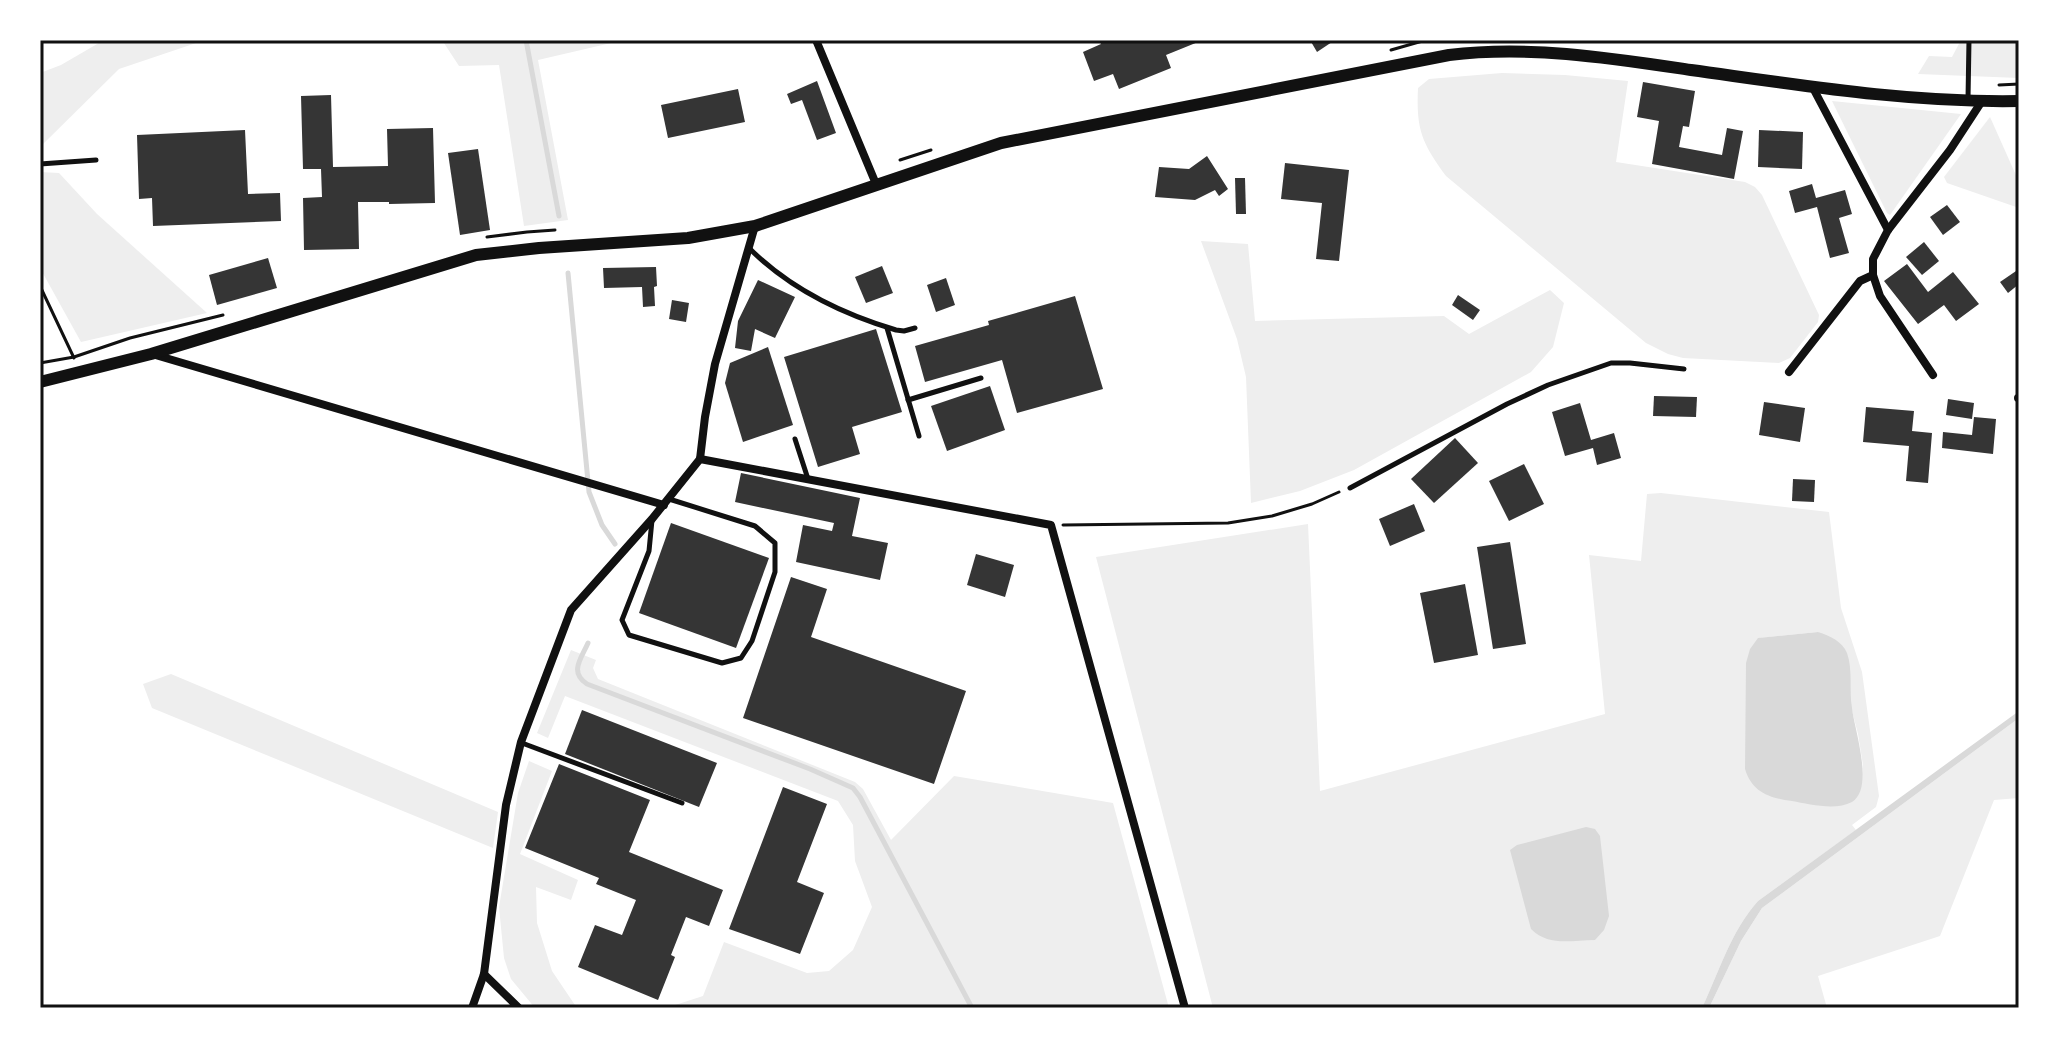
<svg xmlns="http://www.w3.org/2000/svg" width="2059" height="1048" font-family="'PT Sans',sans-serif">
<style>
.green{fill:#eee;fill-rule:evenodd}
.water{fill:#d9d9d9}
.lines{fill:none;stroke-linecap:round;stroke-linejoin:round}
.stream{stroke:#d9d9d9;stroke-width:5}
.building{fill:#353535}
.path{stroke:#111;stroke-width:3}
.service{stroke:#111;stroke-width:5}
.minor{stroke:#111;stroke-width:8}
.tertiary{stroke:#111;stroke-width:12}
.neatline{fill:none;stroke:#111;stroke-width:3}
</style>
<rect width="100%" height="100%" fill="#fff"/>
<g class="green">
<path d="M104 40H205L119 69 40 147V73L61 65Z"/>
<path d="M442 40H624L538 60 568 220 524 226 499 65 459 66Z"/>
<path d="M1961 40H2019V78L1918 74 1929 56 1952 57Z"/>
<path d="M1502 73 1565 75 1628 81 1616 162 1745 182 1755 187 1762 195 1819 315 1818 322 1790 358 1779 363 1683 358 1668 354 1646 343 1446 176C1422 143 1416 130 1418 88L1429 79Z"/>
<path d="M1832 101 1961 114 1890 215 1887 213Z"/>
<path d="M1990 117 2019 182V208L1947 183 1944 177Z"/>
<path d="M40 172 59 173 97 214 207 313 81 342 40 268Z"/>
<path d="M1201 241 1248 244 1255 321 1444 316 1469 334 1550 290 1564 303 1553 347 1531 372 1354 470 1300 491 1251 503 1246 377 1237 339Z"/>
<path d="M1661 493 1829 512 1841 608 1862 672 1879 796 1876 807 1852 825 1856 830 1758 901C1731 931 1719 972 1702 1008H1213L1096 557 1308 524 1320 791 1605 714 1589 555 1641 561 1647 494ZM1818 632 1847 654 1851 707 1858 734 1863 765 1862 784 1759 638Z"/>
<path d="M571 650 596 660 593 668 598 679 855 782 863 789 891 840 954 776 1113 803 1169 1008H666L703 996 724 942 807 973 829 971 853 950 872 907 855 861 853 825 838 801 565 696 548 738 537 733Z"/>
<path d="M171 674 498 812 493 848 152 708 143 684Z"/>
<path d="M2019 718V798L1994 800 1940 936 1818 976 1827 1008H1709L1741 941 1762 908Z"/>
<path d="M529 761 552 771 520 854 578 880 571 900 536 887 537 923 552 971 577 1008H535L511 979 504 958 499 907 518 793Z"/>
</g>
<g class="water">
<path d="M1818 632C1830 636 1842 641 1847 653 1853 670 1849 690 1852 708 1854 728 1875 788 1852 802 1835 811 1809 804 1792 801 1769 798 1752 792 1745 769L1746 663 1750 649 1758 638Z"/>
<path d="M2019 711V718L1762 908 1741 941 1709 1008H1702C1719 972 1731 931 1758 901Z"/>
<path d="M1586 827 1595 829 1600 836 1609 916 1604 930 1595 940C1571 940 1549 947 1531 929L1510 850 1517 845Z"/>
</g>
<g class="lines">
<g class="stream">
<path d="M526 40 559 216"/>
<path d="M568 273 589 492 602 525 615 544"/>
<path d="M588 643C581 659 569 672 587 684L810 769 853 788 860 797 972 1008"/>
</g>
</g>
<g class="building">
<path d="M1099 40H1203L1166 55 1171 68 1119 89 1113 74 1094 81 1083 52 1101 44Z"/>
<path d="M1310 40H1335L1317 52Z"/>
<path d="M817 81 836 133 817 140 802 100 791 104 787 94Z"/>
<path d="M1643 82 1695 91 1689 127 1683 126 1679 147 1722 155 1727 128 1743 131 1734 179 1652 164 1659 121 1637 117Z"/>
<path d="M738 89 745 122 668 138 661 105Z"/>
<path d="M331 95 333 167 388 166 387 129 433 128 435 203 389 204V202H358L359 249 304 250 303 198 322 197 321 169H303L301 96Z"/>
<path d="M245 130 248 194 280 193 281 221 153 226 152 198 139 199 137 135Z"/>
<path d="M1759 130 1803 132 1802 169 1758 167Z"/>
<path d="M478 149 490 230 460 235 448 153Z"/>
<path d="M1207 156 1228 189 1219 196 1215 190 1195 200 1155 197 1159 167 1189 169Z"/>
<path d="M1285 163 1349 170 1339 261 1316 259 1322 203 1281 199Z"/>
<path d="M1235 178H1245L1246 214H1236Z"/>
<path d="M1812 184 1816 198 1845 190 1852 214 1839 218 1849 253 1830 258 1817 207 1795 213 1789 191Z"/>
<path d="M1947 205 1960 222 1943 235 1930 217Z"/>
<path d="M1924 242 1939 261 1922 275 1906 257Z"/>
<path d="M268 258 277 288 217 305 209 275Z"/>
<path d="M1907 264 1928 292 1953 272 1979 304 1956 321 1944 305 1918 324 1884 281Z"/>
<path d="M882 266 893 293 866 303 855 277Z"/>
<path d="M656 267 657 286 654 287 655 306 643 307 642 287 604 288 603 268Z"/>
<path d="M2019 269V284L2008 293 2000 282Z"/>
<path d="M946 278 955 305 936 312 927 285Z"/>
<path d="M758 280 795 297 775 338 755 329 751 351 735 348 738 321Z"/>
<path d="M1458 295 1480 310 1473 320 1452 305Z"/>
<path d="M1075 296 1103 389 1017 413 1002 360 925 382 915 346 989 325 988 321Z"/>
<path d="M672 300 689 303 686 322 669 319Z"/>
<path d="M876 329 902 412 852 427 860 454 818 467 784 357Z"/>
<path d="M768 347 793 425 743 442 725 383 730 363Z"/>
<path d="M990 386 1005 430 947 451 931 406Z"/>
<path d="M1654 396 1697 397 1696 417 1653 416Z"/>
<path d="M1948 399 1974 403 1972 419 1946 415Z"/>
<path d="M1764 402 1805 408 1800 442 1759 435Z"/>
<path d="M1580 403 1591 440 1614 433 1621 458 1597 465 1593 448 1565 456 1552 412Z"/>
<path d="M1866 407 1914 411 1912 431 1932 433 1928 483 1906 481 1909 446 1863 442Z"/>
<path d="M1974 417 1996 419 1993 454 1942 448 1943 432 1972 435Z"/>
<path d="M1455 438 1478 463 1434 503 1411 479Z"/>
<path d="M1524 464 1544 504 1509 521 1489 481Z"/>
<path d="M741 473 860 498 852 536 888 543 880 580 796 562 803 525 832 531 834 523 735 502Z"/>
<path d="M1793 479 1815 480 1814 502 1792 501Z"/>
<path d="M1414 504 1425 531 1390 546 1379 519Z"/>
<path d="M671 523 769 558 736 648 639 613Z"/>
<path d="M1510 542 1526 644 1493 649 1477 547Z"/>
<path d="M976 554 1014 565 1005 597 967 585Z"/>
<path d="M791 577 827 589 811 637 966 691 934 784 743 718Z"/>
<path d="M1465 584 1478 655 1434 663 1420 593Z"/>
<path d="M582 710 717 763 699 807 565 754Z"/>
<path d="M559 764 650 800 629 852 723 890 709 926 686 917 671 955 675 957 658 1000 578 967 595 925 622 935 636 900 596 884 599 878 525 848Z"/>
<path d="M783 787 827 804 797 882 824 893 800 954 729 929Z"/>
</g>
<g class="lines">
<g class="path">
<path d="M1391 50 1426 40"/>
<path d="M1999 85 2019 84"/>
<path d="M900 160 931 150"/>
<path d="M487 237 527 232 555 230"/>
<path d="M40 286 74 358"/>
<path d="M40 363 74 357 130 338 223 315"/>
<path d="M1063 525 1228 523 1272 516 1312 504 1339 492"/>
</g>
<g class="service">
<path d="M1968 99 1969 40"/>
<path d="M40 164 96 160"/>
<path d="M749 248C789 288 842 314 896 330L904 331 915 328"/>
<path d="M887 328 919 436"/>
<path d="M908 400 981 378"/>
<path d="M795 439 808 479"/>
<path d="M1350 488 1507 404 1548 385 1611 363H1630L1684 369"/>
<path d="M652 520 649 551 622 620 629 635 722 663 741 658 752 641 775 572V543L755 526 669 499"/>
<path d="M522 743 682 803"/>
</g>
<g class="minor">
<path d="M816 40 876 184"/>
<path d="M1813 88 1888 230"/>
<path d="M1873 275 1880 296 1933 375"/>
<path d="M152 354 664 505"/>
<path d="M1789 372 1860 281 1873 275V259L1888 230 1950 150 1982 101"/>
<path d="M2018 398H2019"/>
<path d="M700 459 1051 525 1185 1008"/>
<path d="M484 974 519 1008"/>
<path d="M472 1008 484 974 506 805 521 742 571 610 652 519 700 459 705 417 715 364 755 226"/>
</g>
<path class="tertiary" d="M40 382 151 354 476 255 539 248 688 238 755 226 1001 143 1449 55C1529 45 1611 58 1691 70 1800 85 1909 103 2019 101"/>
</g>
<rect width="2059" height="1048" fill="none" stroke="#ffffff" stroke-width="84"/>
<rect x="42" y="42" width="1975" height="964" class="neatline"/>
</svg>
